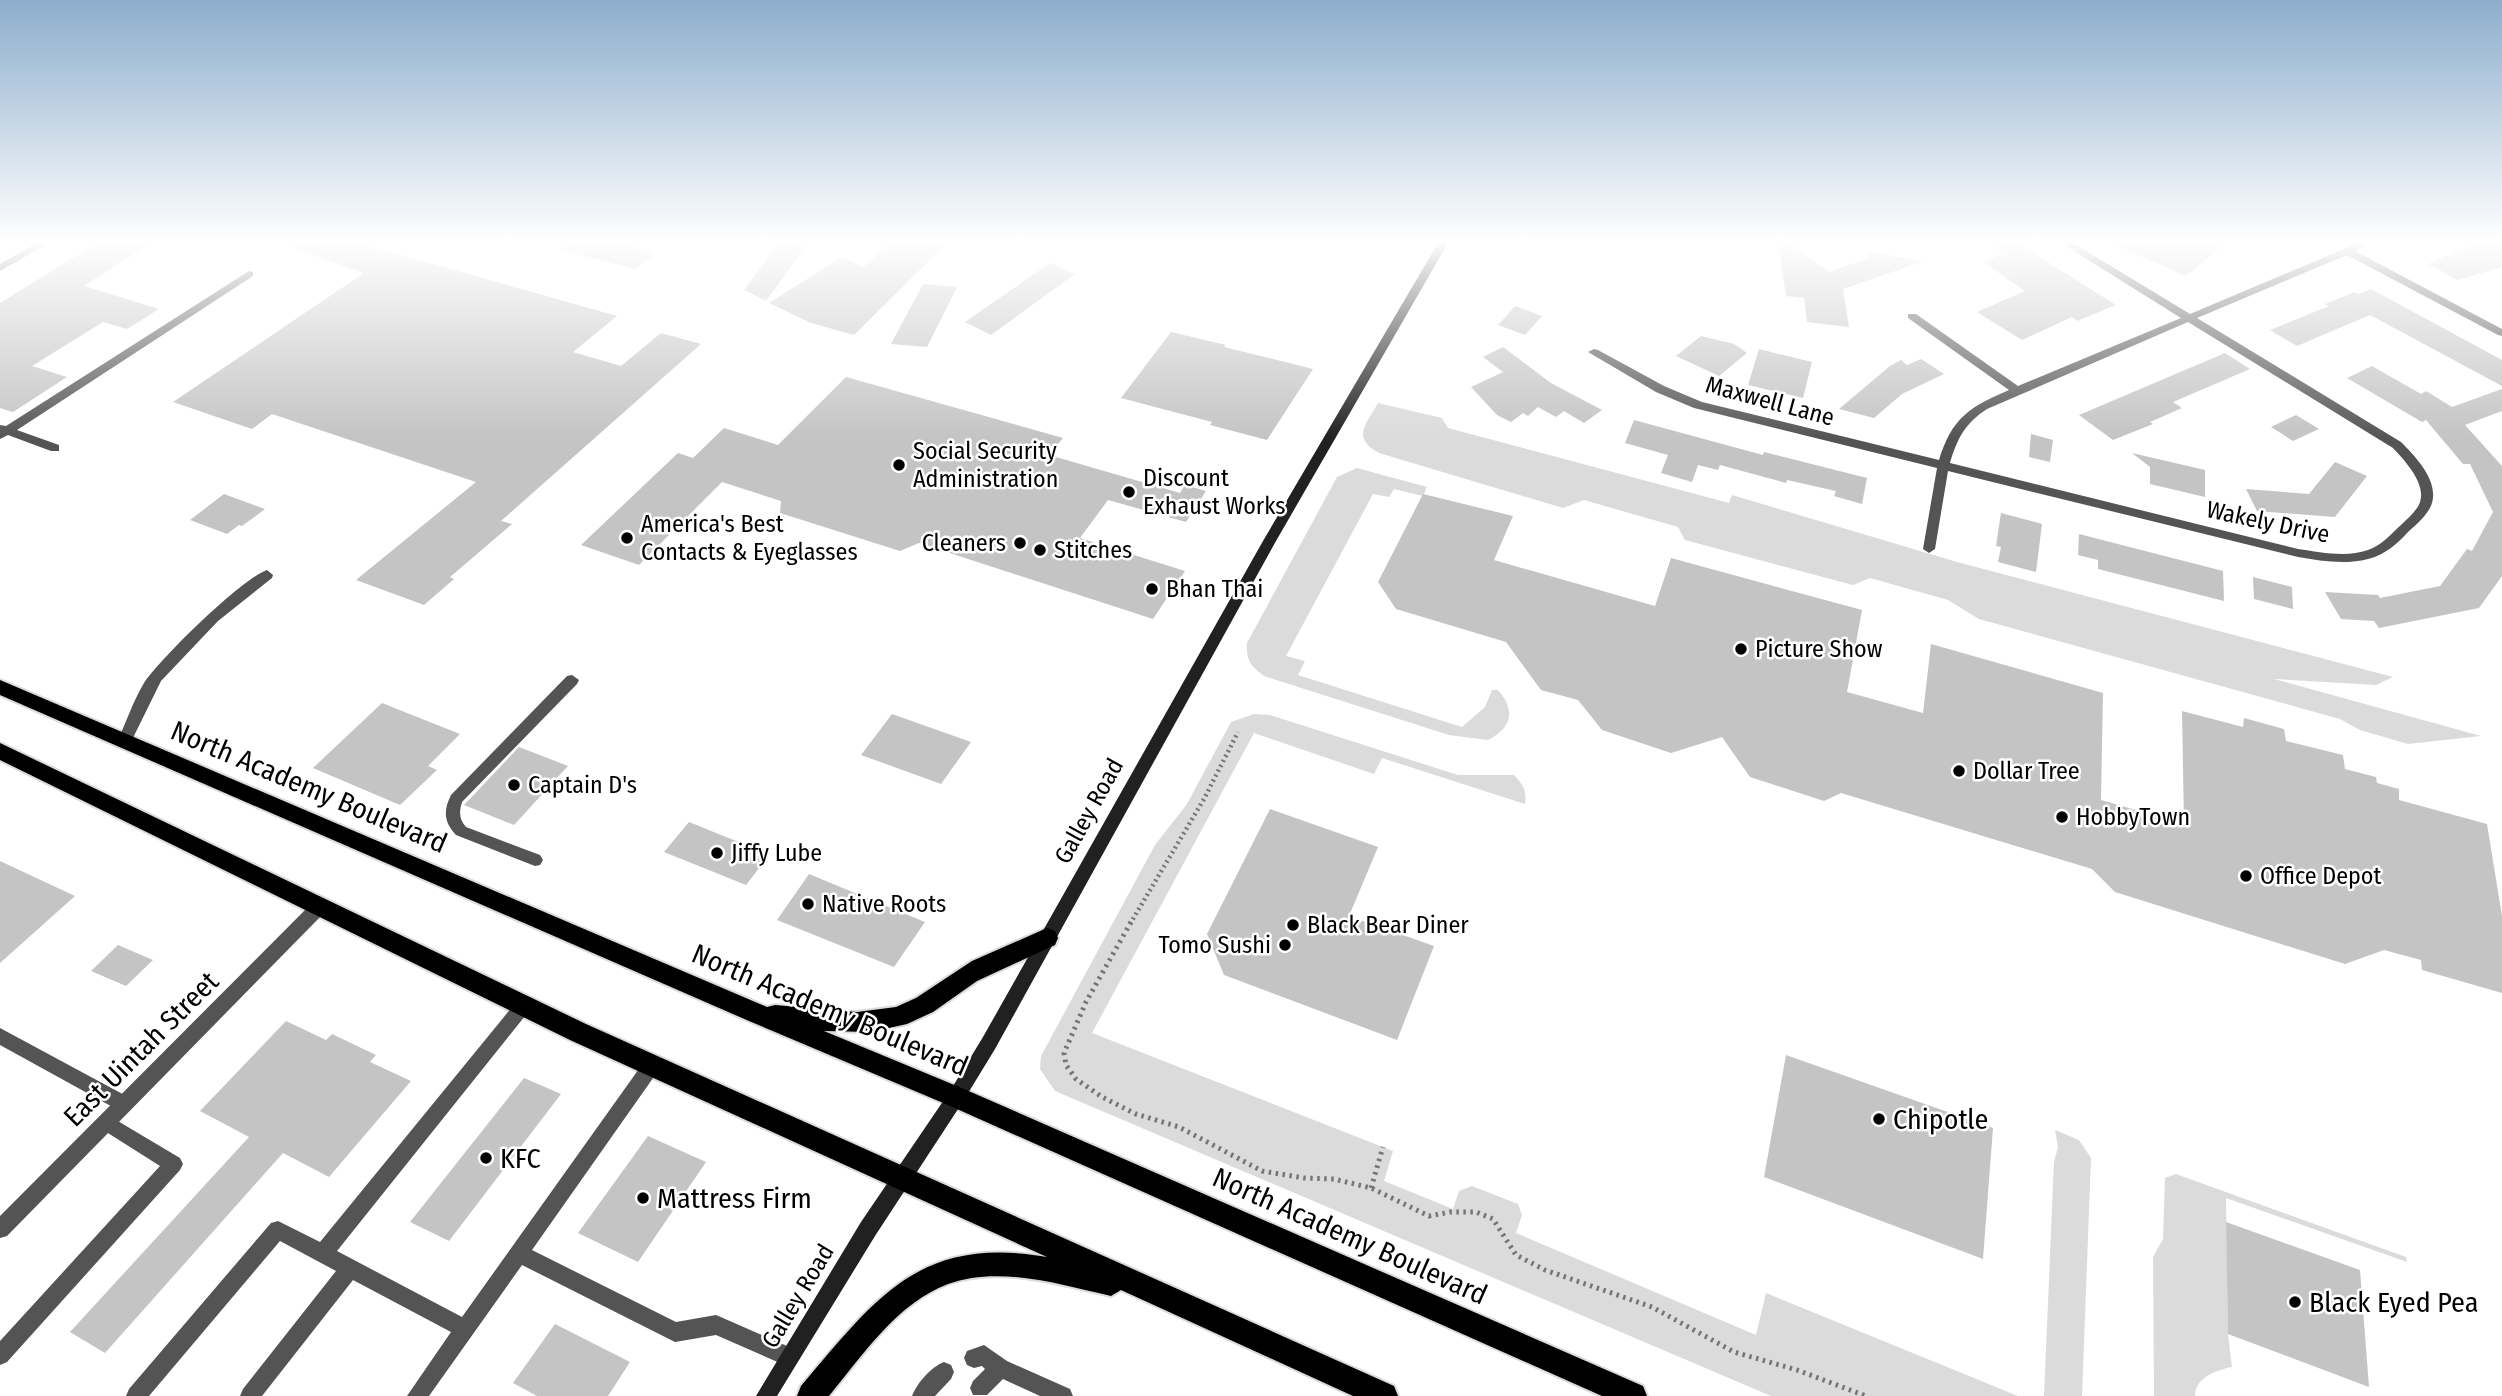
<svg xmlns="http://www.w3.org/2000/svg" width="2502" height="1396" font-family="'Fira Sans Condensed',sans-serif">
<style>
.green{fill:#dbdbdb}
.building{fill:#c4c4c4}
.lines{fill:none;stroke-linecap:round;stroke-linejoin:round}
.trunk-casing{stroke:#dbdbdb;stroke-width:4}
.path-far1{stroke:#767676;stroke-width:4.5;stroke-dasharray:2 3.5;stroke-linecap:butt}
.path{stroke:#767676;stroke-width:5;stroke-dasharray:2.5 4.5;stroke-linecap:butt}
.service{fill:#545454;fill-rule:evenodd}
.minor{fill:#545454;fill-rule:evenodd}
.tertiary{fill:#545454;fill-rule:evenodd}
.secondary{fill:#212121;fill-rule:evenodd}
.trunk{fill:#000;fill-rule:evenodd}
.poi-dot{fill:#000;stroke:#fff;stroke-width:2.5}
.labels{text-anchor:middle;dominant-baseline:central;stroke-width:5;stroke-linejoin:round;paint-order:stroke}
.street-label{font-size:24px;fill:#000;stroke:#fff}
.poi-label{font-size:24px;fill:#000;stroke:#fff;text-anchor:start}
.near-street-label{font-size:28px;fill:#000;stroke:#fff}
.near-poi-label{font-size:28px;fill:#000;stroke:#fff;text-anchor:start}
</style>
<rect width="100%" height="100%" fill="#fff"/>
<g class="green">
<path d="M1378 403 1442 418 1448 428 1729 503 1732 495 1957 562 2393 677 2376 685 2274 679 2481 736 2408 744 2360 730 2340 719 1979 619 1948 600 1870 578 1853 585 1685 540 1678 527 1584 500 1563 508 1379 453C1351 438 1366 424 1378 403Z"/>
<path d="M1357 468 1427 487 1423 496 1394 489 1389 497 1373 494 1286 656 1305 661 1298 675 1462 727 1485 707 1492 690H1498C1516 711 1512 728 1488 740L1449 735 1264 676C1250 666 1246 660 1247 643L1337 477Z"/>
<path d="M1254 714 1270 715 1458 775H1514C1523 785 1527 790 1525 804L1382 758 1374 774 1254 733 1092 1033 1393 1151 1384 1181 1453 1209 1459 1191 1472 1186 1518 1204 1522 1215 1516 1233 1756 1335 1766 1293 2018 1396H1771L1055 1091 1040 1069 1041 1056 1155 845 1187 804 1231 722Z"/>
<path d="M2055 1130 2079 1140 2091 1158 2082 1396H2044L2054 1162 2058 1147Z"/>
<path d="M2176 1174 2406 1257 2407 1262 2226 1198 2228 1334 2232 1367C2217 1370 2195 1377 2195 1396H2154L2153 1257 2163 1239 2165 1178Z"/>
</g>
<g class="building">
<path d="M97 243H151L84 286 159 309 127 329 103 322 32 366 67 377 13 412 0 408V303Z"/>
<path d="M287 243H359L617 316 573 352 621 366 661 333 701 344 501 521 512 524 450 577 454 579 424 605 356 580 476 482 272 414 252 429 173 402 364 273 287 246Z"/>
<path d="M563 243H619L656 253 635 269 562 250Z"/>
<path d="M779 243H808L766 301 744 290Z"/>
<path d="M890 243H947L854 335 811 323 769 303 842 257 864 267Z"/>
<path d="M1778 243H1789L1829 272 1869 258 1865 251 1924 261 1843 289 1849 327 1807 322 1804 298 1786 296Z"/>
<path d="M1993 243H2018L2116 305 2077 321 2072 317 2022 340 1977 312 2025 291 1983 262 2003 254Z"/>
<path d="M2110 243H2225L2186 276Z"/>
<path d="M2477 243H2502V267L2458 280 2428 264Z"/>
<path d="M1050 263 1075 274 991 335 965 322Z"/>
<path d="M923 284 957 287 927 347 891 344Z"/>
<path d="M2371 289 2502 360V386L2370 315 2297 346 2270 330 2329 306 2325 304 2354 292 2359 294Z"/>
<path d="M1515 306 1542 316 1525 335 1498 325Z"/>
<path d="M1171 332 1226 345 1224 347 1313 369 1267 440 1210 425 1212 422 1121 398Z"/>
<path d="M1701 336 1734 344 1747 353 1719 376 1676 356Z"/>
<path d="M1503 347 1551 383 1602 410 1584 423 1564 411 1556 417 1538 407 1528 416 1523 413 1511 422 1497 415 1471 387 1503 372 1483 357Z"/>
<path d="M1759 349 1812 362 1803 398 1748 385Z"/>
<path d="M2225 353 2250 369 2173 402 2182 408 2150 422 2153 424 2113 440 2079 415Z"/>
<path d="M1921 359 1944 374 1902 394 1874 418 1839 409 1890 366 1901 360 1907 365Z"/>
<path d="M2372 366 2421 394 2426 391 2452 407 2502 389V411L2465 425 2502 466V576L2479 608 2379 628 2374 621 2341 619 2325 592 2378 595 2380 598 2440 586 2467 549 2472 551 2493 512 2470 464H2463L2426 420 2422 422 2347 378Z"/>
<path d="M846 377 1063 438 1049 455 1180 493 1185 485 1206 491 1186 522 1108 500 1080 538 1185 571 1153 619 919 543 900 551 780 513 781 501 722 482 639 565 581 545 678 453 693 458 724 428 778 445Z"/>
<path d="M2296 415 2319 429 2293 441 2271 427Z"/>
<path d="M1634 420 1763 455 1764 452 1867 478 1862 504 1834 496 1836 491 1787 480 1786 483 1720 465 1718 470 1698 465 1692 482 1661 473 1668 455 1625 443Z"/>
<path d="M2031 434 2053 440 2050 462 2029 457Z"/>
<path d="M2132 453 2205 470V497L2150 484V467Z"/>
<path d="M2335 462 2367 476 2335 517 2257 511 2246 489 2309 494Z"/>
<path d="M224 494 265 509 242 526 239 525 227 534 190 520Z"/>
<path d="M1423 494 1513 516 1494 560 1655 606 1671 558 1862 610 1847 692 1923 713 1931 644 2103 693 2101 800 2184 824 2182 711 2243 727 2244 718 2284 729 2286 741 2343 755 2345 769 2376 777 2377 783 2399 789V800L2487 824 2502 916V993L2422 970 2421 960 2384 950 2345 964 2115 892 2092 869 1841 793 1824 801 1750 777 1722 737 1671 753 1602 730 1578 700 1541 690 1506 642 1396 609 1378 582Z"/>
<path d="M2001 513 2042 524 2036 572 1998 562 2001 547 1996 546Z"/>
<path d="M2079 534 2223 571 2224 601 2098 569V560L2078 555Z"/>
<path d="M2253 577 2292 587 2293 609 2254 599Z"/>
<path d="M382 703 460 734 428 766 437 770 400 805 313 768Z"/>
<path d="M892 714 971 742 941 784 861 755Z"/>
<path d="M519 747 568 766 514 825 464 805Z"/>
<path d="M1270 809 1378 847 1349 916 1434 946 1397 1040 1224 975 1207 934Z"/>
<path d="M689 822 726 837 770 854 746 885 664 852Z"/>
<path d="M0 861 75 896 0 963Z"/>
<path d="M809 874 925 922 894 967 777 920Z"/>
<path d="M118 945 153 960 126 986 91 971Z"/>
<path d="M286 1021 326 1040 332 1034 376 1055 370 1062 411 1081 329 1177 283 1153 105 1353 70 1332 249 1137 200 1111Z"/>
<path d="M1786 1055 1993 1128 1983 1259 1764 1177Z"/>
<path d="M524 1078 561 1094 449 1241 410 1222Z"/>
<path d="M648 1136 706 1162 638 1262 578 1233Z"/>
<path d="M2226 1222 2360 1270 2369 1387 2228 1334Z"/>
<path d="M555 1324 630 1362 608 1396H537L513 1383Z"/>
</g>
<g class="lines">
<g class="trunk-casing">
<g id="trunk">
<path d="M0 680 767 1007 775 1005 857 1012 896 1007 916 998 972 961 1047 928 1055 931 1058 938 1055 945 977 981 933 1012 907 1024 871 1032 824 1031 964 1089 1643 1386 1647 1396H1602L948 1105 749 1021 0 695Z"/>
<path d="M0 743 586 1024 1394 1386 1398 1396H1353L1121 1290 1111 1296C1061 1285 999 1265 948 1284 897 1303 862 1356 829 1396H797L801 1386C876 1298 919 1235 1047 1257L570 1040 0 760Z"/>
</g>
</g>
<path class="path-far1" d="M1130 924 1204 799 1238 732"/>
<g class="path">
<path d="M1131 922 1086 1002 1064 1053 1066 1065 1076 1079 1102 1097 1136 1114 1179 1127 1262 1171 1304 1178 1334 1179 1371 1188 1429 1216 1451 1212H1476L1493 1219 1516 1255 1545 1270 1652 1307 1734 1352 1797 1370 1866 1396"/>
<path d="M1371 1188 1383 1147"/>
</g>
<g class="service">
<path d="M267 570 273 575 272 578 218 621 161 681 129 746H119L117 742C126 723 133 701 144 683 160 659 241 579 267 570Z"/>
<path d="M572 675 579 680 577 684 462 802C459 812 459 819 466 827L540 855 543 860 540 865 535 866 456 835C444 822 443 811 451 795L567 676Z"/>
<path d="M523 998 529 1001 531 1006 529 1011 337 1251 462 1317 646 1059 652 1057 658 1059 661 1065 658 1071 532 1250 676 1322 716 1315 723 1318 796 1350 799 1357 796 1364 789 1367 716 1335 675 1342 522 1265 429 1396H407L451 1332 353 1280 262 1396H240L243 1389 336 1271 280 1241 149 1396H126L129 1389 271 1223 278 1221 320 1242 517 1001Z"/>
<path d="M0 1028 130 1098 133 1104 130 1110 124 1112 118 1110 0 1045Z"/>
<path d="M106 1114 180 1158 183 1164 180 1170 7 1362 0 1365V1341L160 1166 100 1128 97 1122 100 1116Z"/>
<path d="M984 1345 1007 1361 1070 1389 1073 1396H1040L1003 1379 987 1395H973L970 1388 973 1381 985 1369 982 1366 974 1368 967 1365 964 1358 967 1351Z"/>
<path d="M944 1362 951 1365 954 1372 951 1379 935 1396H912C917 1383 931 1367 944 1362Z"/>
</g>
<g class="minor">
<path d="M2061 243H2073L2190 314 2358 243H2371L2355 251 2502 329V336L2498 335 2347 255 2197 318 2401 442C2417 458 2442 484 2430 508 2425 517 2416 525 2408 532 2397 544 2385 555 2368 559 2345 565 2321 561 2298 557L1948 471 1935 549 1929 553 1923 549 1937 468 1694 408 1656 392 1588 352 1594 349 1598 350 1664 386 1702 402 1939 460C1952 418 1969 407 2009 390L1908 318V314H1916L2018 386 2181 318ZM2188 322 2393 448C2406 462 2431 488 2417 508 2413 514 2407 519 2402 524 2392 533 2381 546 2368 550 2346 558 2320 552 2298 549L1950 463C1957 439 1965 423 1987 409Z"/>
<path d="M249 271 253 272V276L17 430 59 445V451H51L8 435 0 439V425L6 426Z"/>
<path d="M319 900 325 902 327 907 325 912 7 1236 0 1238V1216L313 902Z"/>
</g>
<path class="tertiary" d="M37 243H49L0 271V264Z"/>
<path class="secondary" d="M1438 243H1448L1276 541 995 1049 962 1103 875 1236 777 1396H756L861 1222 950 1091 983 1037 1263 541Z"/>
<use href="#trunk" class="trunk"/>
</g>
<linearGradient id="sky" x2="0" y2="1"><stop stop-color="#8cadcc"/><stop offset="0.55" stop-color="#fff"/><stop offset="1" stop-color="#fff" stop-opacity="0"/></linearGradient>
<rect width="2502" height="438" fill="url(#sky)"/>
<g class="poi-dot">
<circle cx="899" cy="465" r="7"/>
<circle cx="1129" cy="492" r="7"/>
<circle cx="627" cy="538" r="7"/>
<circle cx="1020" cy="543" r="7"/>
<circle cx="1040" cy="550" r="7"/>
<circle cx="1152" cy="589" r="7"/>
<circle cx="1741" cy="649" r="7"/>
<circle cx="1959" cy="771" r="7"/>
<circle cx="514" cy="785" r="7"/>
<circle cx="2062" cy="817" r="7"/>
<circle cx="717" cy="853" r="7"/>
<circle cx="2246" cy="876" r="7"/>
<circle cx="808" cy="904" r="7"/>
<circle cx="1293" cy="925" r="7"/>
<circle cx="1285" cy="945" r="7"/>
<circle cx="1879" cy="1119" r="7"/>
<circle cx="486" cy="1158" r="7"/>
<circle cx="643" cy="1198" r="7"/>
<circle cx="2295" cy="1302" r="7"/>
</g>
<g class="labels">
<g class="street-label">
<text transform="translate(1770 401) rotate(15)">Maxwell Lane</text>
<text transform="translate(2268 522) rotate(12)">Wakely Drive</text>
<text transform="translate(1089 811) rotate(-61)">Galley Road</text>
<text transform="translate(798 1296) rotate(-59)">Galley Road</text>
</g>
<g class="poi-label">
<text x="913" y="451">Social Security<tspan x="913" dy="28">Administration</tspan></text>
<text x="1143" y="478">Discount<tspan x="1143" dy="28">Exhaust Works</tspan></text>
<text x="641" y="524">America's Best<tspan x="641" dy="28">Contacts &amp; Eyeglasses</tspan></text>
<text x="1006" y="543" text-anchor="end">Cleaners</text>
<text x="1054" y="550">Stitches</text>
<text x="1166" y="589">Bhan Thai</text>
<text x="1755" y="649">Picture Show</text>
<text x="1973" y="771">Dollar Tree</text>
<text x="528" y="785">Captain D's</text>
<text x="2076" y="817">HobbyTown</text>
<text x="731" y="853">Jiffy Lube</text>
<text x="2260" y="876">Office Depot</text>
<text x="822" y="904">Native Roots</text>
<text x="1307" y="925">Black Bear Diner</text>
<text x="1271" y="945" text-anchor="end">Tomo Sushi</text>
</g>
<g class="near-street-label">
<text transform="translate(309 787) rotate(23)">North Academy Boulevard</text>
<text transform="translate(830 1010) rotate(23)">North Academy Boulevard</text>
<text transform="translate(141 1049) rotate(-45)">East Uintah Street</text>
<text transform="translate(1350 1236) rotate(24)">North Academy Boulevard</text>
</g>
<g class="near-poi-label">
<text x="1893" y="1119">Chipotle</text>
<text x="500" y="1158">KFC</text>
<text x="657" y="1198">Mattress Firm</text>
<text x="2309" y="1302">Black Eyed Pea</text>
</g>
</g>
</svg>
